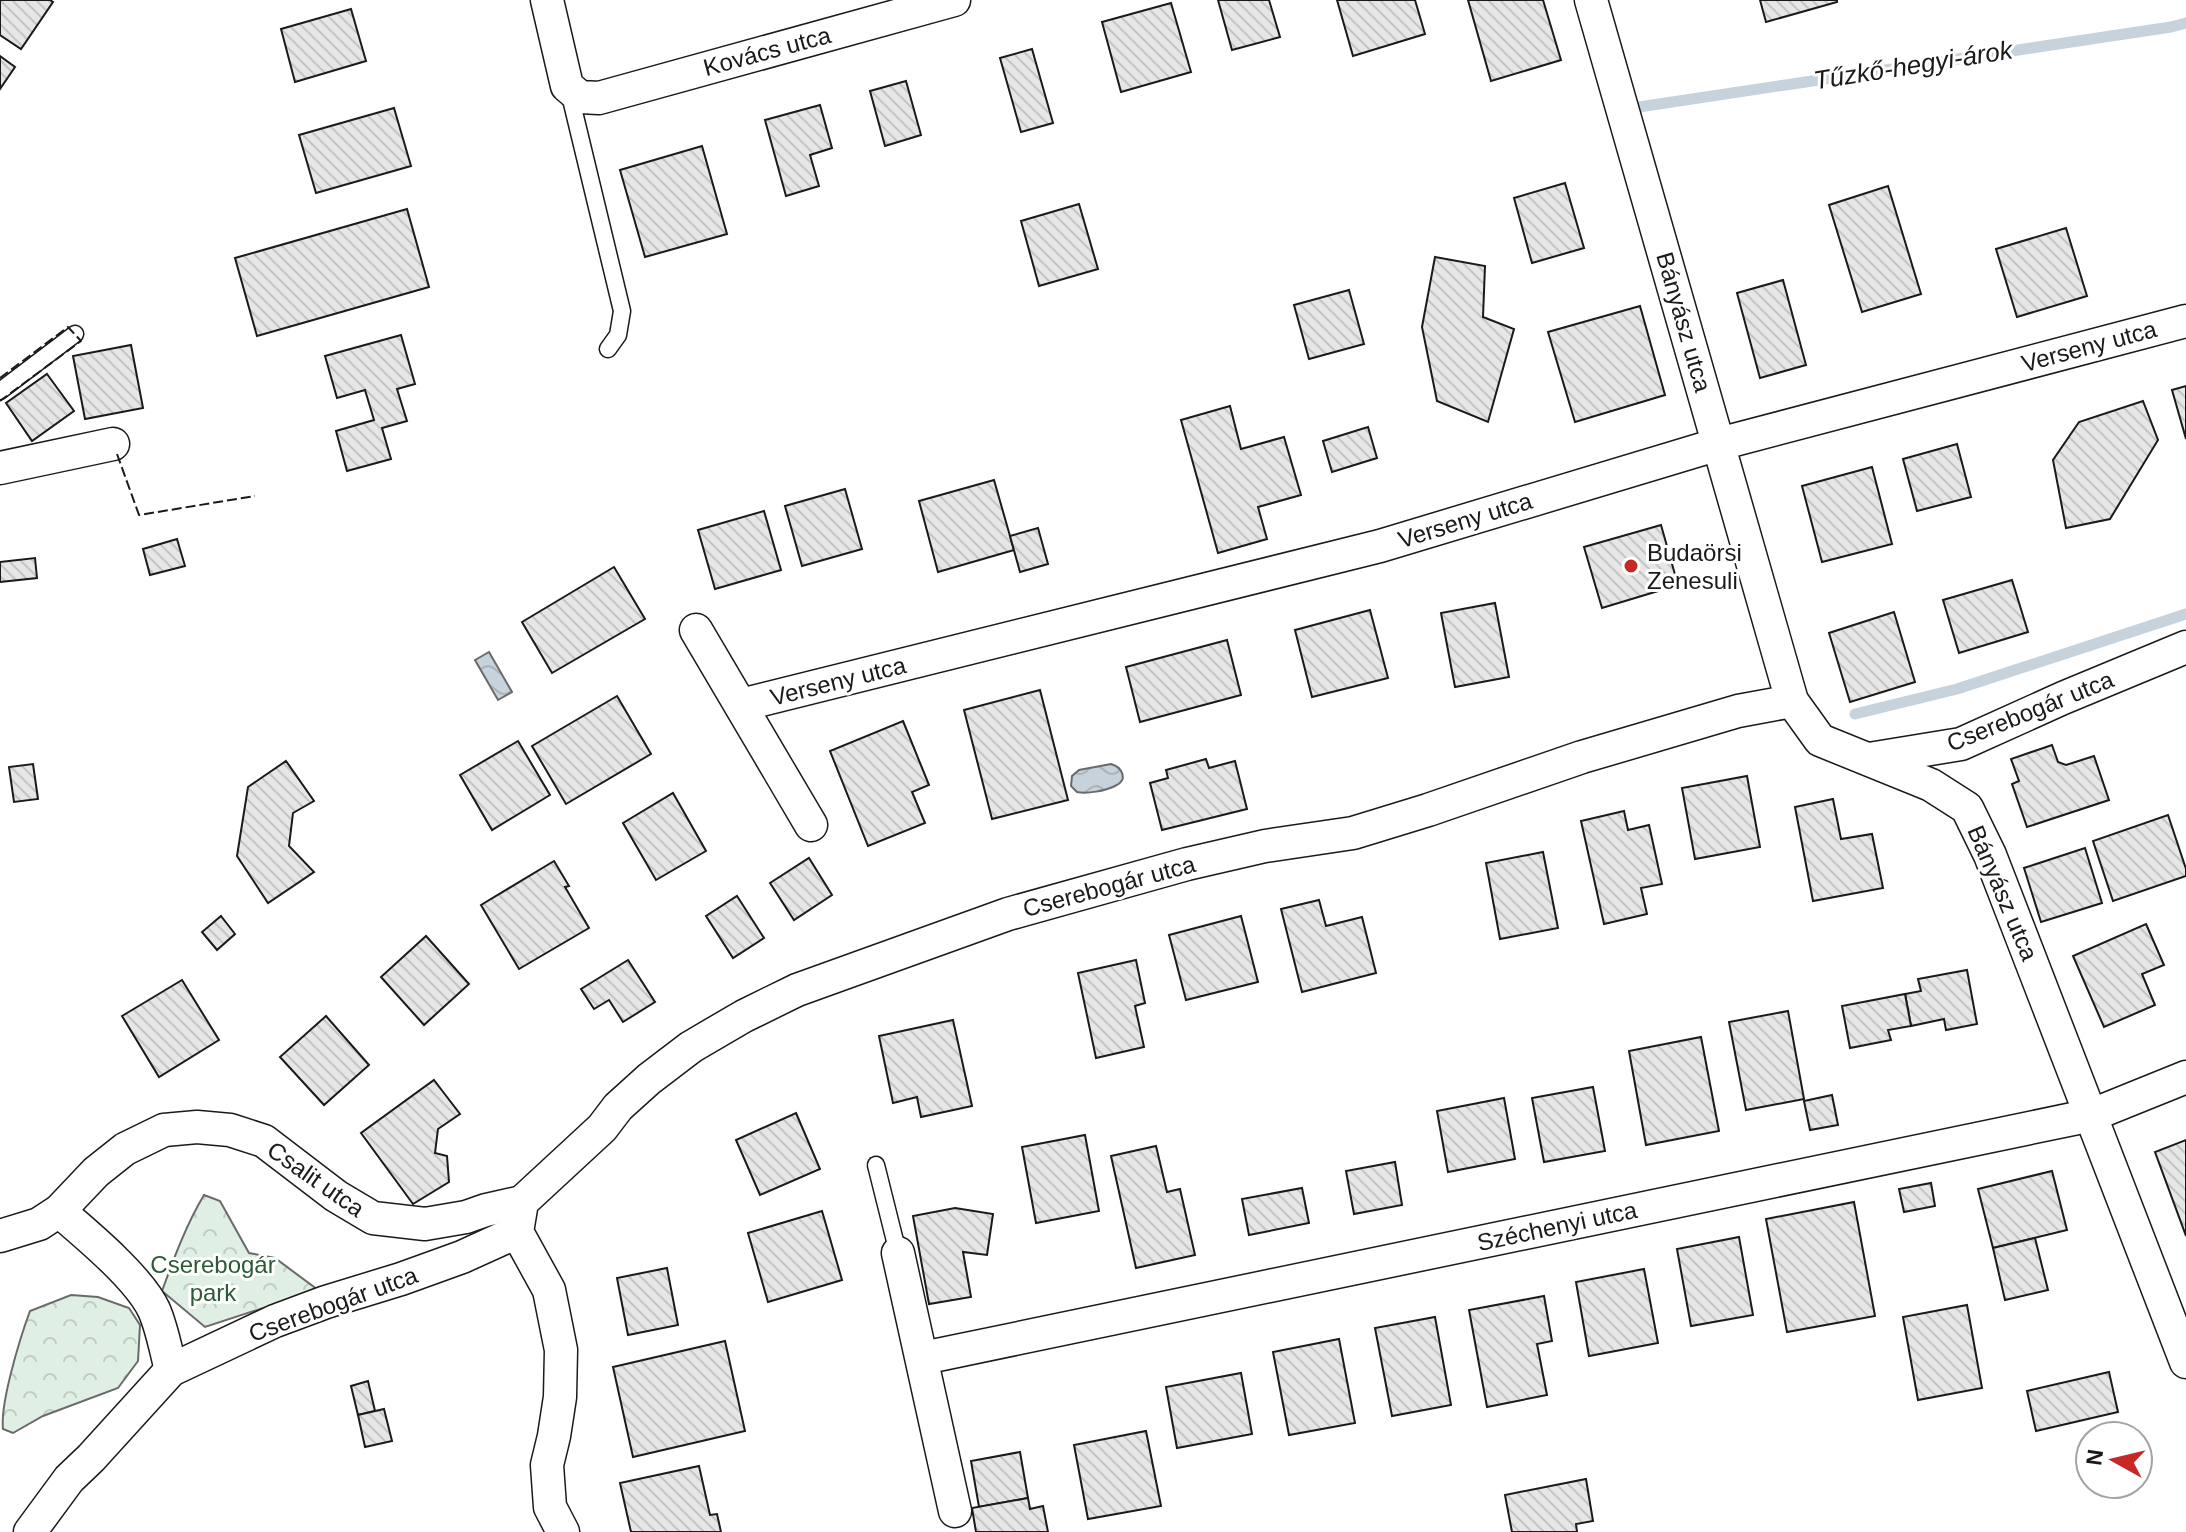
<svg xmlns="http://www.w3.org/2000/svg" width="2186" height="1532" font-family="Helvetica,sans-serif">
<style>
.forest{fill:url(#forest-crowns);stroke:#6a6a6a;stroke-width:2}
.water{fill:url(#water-waves);stroke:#6a6a6a;stroke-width:2}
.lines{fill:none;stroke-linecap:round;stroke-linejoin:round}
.stream{stroke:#c6d2dc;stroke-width:11}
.building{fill:url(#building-back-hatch);stroke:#1a1a1a;stroke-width:2}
.service-casing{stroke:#1a1a1a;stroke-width:19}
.minor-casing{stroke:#1a1a1a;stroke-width:35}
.service{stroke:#fff;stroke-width:16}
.minor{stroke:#fff;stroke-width:32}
.fence{stroke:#1a1a1a;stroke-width:2;stroke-dasharray:10 4;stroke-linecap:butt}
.poi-dot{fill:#c62828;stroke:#fff;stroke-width:3}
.labels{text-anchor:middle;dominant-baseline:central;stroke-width:6;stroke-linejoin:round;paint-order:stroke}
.street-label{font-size:24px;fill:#1a1a1a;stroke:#fff}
.poi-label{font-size:24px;fill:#1a1a1a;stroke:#fff;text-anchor:start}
.park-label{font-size:24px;fill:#2b5a34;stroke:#fff}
.water-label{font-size:26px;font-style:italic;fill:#1a1a1a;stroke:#fff}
</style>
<defs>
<pattern id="forest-crowns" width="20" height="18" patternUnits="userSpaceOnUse" patternTransform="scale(2)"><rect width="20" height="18" fill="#e0efe3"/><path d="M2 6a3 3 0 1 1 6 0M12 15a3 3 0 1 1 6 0" fill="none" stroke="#c0ccc2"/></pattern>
<pattern id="water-waves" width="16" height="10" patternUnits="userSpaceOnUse" patternTransform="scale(2)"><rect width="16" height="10" fill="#c6d2dc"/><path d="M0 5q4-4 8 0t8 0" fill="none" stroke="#aab4bc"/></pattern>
<pattern id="building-back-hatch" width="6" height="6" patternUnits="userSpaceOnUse" patternTransform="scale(2)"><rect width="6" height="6" fill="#e6e6e6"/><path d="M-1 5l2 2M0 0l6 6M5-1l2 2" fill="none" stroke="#c5c5c5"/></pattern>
</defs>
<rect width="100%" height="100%" fill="#fff"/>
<g class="forest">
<path d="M204 1195 220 1201 249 1253 275 1258 318 1290 205 1327 162 1291C174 1258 186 1225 204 1195Z"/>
<path d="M71 1295 98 1297 129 1308 140 1325 138 1361 118 1388 43 1416 13 1433 3 1429C0 1403 20 1338 30 1311Z"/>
</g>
<g class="water">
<path d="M489 652 512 692 498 700 475 660Z"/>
<path d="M1111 764C1122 767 1129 780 1115 786 1105 791 1087 794 1077 792L1071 786 1072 776 1079 770Z"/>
</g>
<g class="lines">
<g class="stream">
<path d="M1639 107 2171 27 2186 23"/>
<path d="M1855 714 1957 689 2186 614"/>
</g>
</g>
<g class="building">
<path d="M0 0H50L53 2 21 49 0 35Z"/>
<path d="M1218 0H1269L1280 37 1232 50Z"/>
<path d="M1337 0H1415L1425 34 1353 56Z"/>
<path d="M1468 0H1543L1561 60 1491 81Z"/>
<path d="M1760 0H1837V2L1766 22Z"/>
<path d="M1171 3 1191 72 1121 92 1102 22Z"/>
<path d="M351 9 366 61 295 82 281 29Z"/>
<path d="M1032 49 1053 123 1021 132 1000 58Z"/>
<path d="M0 56 15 67 0 89Z"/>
<path d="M906 81 921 135 885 146 870 91Z"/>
<path d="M820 105 832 148 810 155 819 186 786 196 765 120Z"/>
<path d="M394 108 411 166 316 193 299 135Z"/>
<path d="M702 146 727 234 645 257 620 170Z"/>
<path d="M1565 183 1584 248 1532 263 1514 198Z"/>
<path d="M1888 186 1921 294 1862 312 1829 205Z"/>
<path d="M1079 204 1098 269 1039 286 1021 221Z"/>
<path d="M407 209 429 287 257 336 235 258Z"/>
<path d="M2066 228 2087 296 2017 317 1996 249Z"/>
<path d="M1435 257 1485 266 1483 317 1514 329 1488 422 1437 401 1422 327Z"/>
<path d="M1783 280 1806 365 1760 378 1737 293Z"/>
<path d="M1349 290 1364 344 1309 359 1294 305Z"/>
<path d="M1640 306 1665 395 1575 422 1548 332Z"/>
<path d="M401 335 415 384 397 389 407 421 382 428 391 459 347 471 336 431 374 420 365 390 337 398 325 356Z"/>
<path d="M131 345 143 408 85 419 73 356Z"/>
<path d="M47 374 74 411 32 441 6 403Z"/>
<path d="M2186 386V439L2172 390Z"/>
<path d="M2143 401 2158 440 2110 519 2066 528 2053 460 2079 422Z"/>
<path d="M1230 406 1241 449 1284 437 1301 495 1258 507 1267 539 1218 553 1181 420Z"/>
<path d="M1368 427 1377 458 1332 472 1323 441Z"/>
<path d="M1957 444 1971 497 1917 511 1903 459Z"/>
<path d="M1872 467 1892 544 1822 562 1802 486Z"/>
<path d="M994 480 1014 550 938 572 919 501Z"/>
<path d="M845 489 862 549 802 566 785 506Z"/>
<path d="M764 511 781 570 715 589 698 530Z"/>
<path d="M1661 525 1678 585 1602 608 1584 547Z"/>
<path d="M1038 528 1048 564 1020 572 1010 536Z"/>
<path d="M177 539 185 566 150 575 143 549Z"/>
<path d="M35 558 37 578 0 582V562Z"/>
<path d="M614 567 645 619 552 673 522 622Z"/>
<path d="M2012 580 2028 632 1959 653 1943 600Z"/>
<path d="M1495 603 1509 677 1455 687 1441 613Z"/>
<path d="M1370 610 1388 678 1312 697 1295 630Z"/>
<path d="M1894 612 1915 682 1850 702 1829 633Z"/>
<path d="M1227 640 1241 695 1140 722 1126 667Z"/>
<path d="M1040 690 1068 800 992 819 964 710Z"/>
<path d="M617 696 651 754 566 804 532 746Z"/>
<path d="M903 721 929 785 912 792 925 823 868 846 830 751Z"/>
<path d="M518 741 550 795 492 830 460 775Z"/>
<path d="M2052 745 2058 762 2066 765 2094 756 2109 800 2027 827 2012 784 2019 781 2011 759Z"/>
<path d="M1206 759 1209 768 1235 761 1247 809 1162 830 1150 783 1168 778 1166 770Z"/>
<path d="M286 761 314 801 293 813 289 846 314 872 268 903 237 856 248 787Z"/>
<path d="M33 764 38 799 14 802 9 767Z"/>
<path d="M1747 776 1760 847 1695 859 1682 788Z"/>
<path d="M673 793 706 851 656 880 623 823Z"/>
<path d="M1833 799 1841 839 1872 834 1883 888 1813 901 1795 807Z"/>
<path d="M1624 811 1628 830 1649 825 1662 884 1641 888 1647 914 1604 924 1581 821Z"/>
<path d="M2168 815 2186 869V876L2113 901 2093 841Z"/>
<path d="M2085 848 2102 903 2041 922 2024 868Z"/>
<path d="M1543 852 1558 928 1500 939 1486 863Z"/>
<path d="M809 858 832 895 794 920 770 883Z"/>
<path d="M554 861 569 886 565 887 589 928 519 969 481 905Z"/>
<path d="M737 896 764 938 733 958 706 916Z"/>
<path d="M1319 900 1326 926 1362 917 1376 973 1302 992 1281 909Z"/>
<path d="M221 916 235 934 217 950 202 932Z"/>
<path d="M1241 916 1258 982 1186 1000 1169 935Z"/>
<path d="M2146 924 2164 965 2142 974 2155 1005 2104 1027 2073 956Z"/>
<path d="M426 936 469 984 424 1025 381 977Z"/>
<path d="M628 960 655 1002 623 1022 609 1000 594 1009 581 989Z"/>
<path d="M1136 960 1145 1003 1135 1006 1144 1047 1096 1058 1078 973Z"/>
<path d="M1967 970 1977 1024 1946 1030 1944 1019 1911 1026 1905 994 1921 991 1918 979Z"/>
<path d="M182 980 219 1040 159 1077 122 1016Z"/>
<path d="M1905 994 1911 1026 1888 1030 1891 1040 1850 1048 1842 1006Z"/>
<path d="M1788 1011 1804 1099 1746 1110 1729 1022Z"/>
<path d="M326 1016 369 1065 324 1105 280 1057Z"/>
<path d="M953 1020 972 1106 921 1117 917 1097 893 1103 879 1036Z"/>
<path d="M1701 1037 1719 1131 1646 1145 1629 1051Z"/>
<path d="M434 1080 460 1114 438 1129 435 1153 447 1156 449 1182 413 1204 361 1133Z"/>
<path d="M1593 1087 1605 1151 1544 1162 1532 1098Z"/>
<path d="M1832 1095 1838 1125 1810 1130 1804 1101Z"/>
<path d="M1504 1098 1515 1159 1448 1172 1437 1111Z"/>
<path d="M796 1113 820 1169 760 1195 736 1140Z"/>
<path d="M1085 1135 1099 1211 1036 1223 1022 1147Z"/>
<path d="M2186 1140V1236L2155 1152Z"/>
<path d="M1156 1146 1167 1192 1180 1189 1195 1255 1136 1268 1111 1156Z"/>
<path d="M1395 1162 1402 1205 1354 1214 1346 1171Z"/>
<path d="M2052 1171 2067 1230 1993 1248 1978 1189Z"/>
<path d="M1931 1183 1935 1206 1904 1212 1899 1189Z"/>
<path d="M1302 1188 1309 1223 1249 1235 1242 1199Z"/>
<path d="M1854 1202 1875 1316 1787 1332 1766 1219Z"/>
<path d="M955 1208 993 1214 987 1255 963 1252 971 1297 929 1304 913 1216Z"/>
<path d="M822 1211 842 1280 768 1302 748 1233Z"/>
<path d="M1739 1237 1753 1315 1691 1326 1677 1249Z"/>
<path d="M2035 1238 2048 1290 2005 1300 1993 1248Z"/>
<path d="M667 1268 678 1325 628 1335 617 1278Z"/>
<path d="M1644 1269 1658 1343 1589 1356 1576 1282Z"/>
<path d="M1544 1296 1552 1341 1537 1344 1547 1395 1487 1407 1469 1310Z"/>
<path d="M1967 1305 1982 1388 1918 1400 1903 1317Z"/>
<path d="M1435 1317 1451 1405 1392 1416 1375 1328Z"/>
<path d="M1339 1339 1355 1423 1289 1435 1273 1352Z"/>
<path d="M725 1341 745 1431 633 1457 613 1367Z"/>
<path d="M2109 1372 2118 1412 2036 1431 2027 1391Z"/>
<path d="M1241 1373 1252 1434 1177 1448 1166 1387Z"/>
<path d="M368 1381 375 1411 358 1415 351 1386Z"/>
<path d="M384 1409 392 1441 365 1447 358 1415Z"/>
<path d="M1146 1431 1161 1506 1088 1519 1074 1445Z"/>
<path d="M1020 1452 1028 1498 979 1507 971 1461Z"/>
<path d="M699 1466 710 1515 717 1514 721 1532H631L620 1483Z"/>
<path d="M1586 1479 1593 1521 1576 1524 1577 1532H1512L1505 1495Z"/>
<path d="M1028 1498 1030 1509 1043 1506 1048 1532H976L972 1508Z"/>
</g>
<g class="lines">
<g class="service-casing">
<g id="service">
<path d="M569 91 622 311 618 335 608 349"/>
<path d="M0 391 75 334"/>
<path d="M876 1165 898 1253"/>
</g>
</g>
<g class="minor-casing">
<g id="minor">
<path d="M547 0 567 86 580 97 599 98 954 0"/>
<path d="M1591 0 1792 701 1820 740 1931 785 1967 808 1990 855 2186 1362"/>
<path d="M0 468 113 444"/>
<path d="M696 630 811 825"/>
<path d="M741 705 1380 546 1719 444 2186 321"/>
<path d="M1869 759 1961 744 2063 698 2186 647"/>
<path d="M59 1211C86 1234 139 1278 154 1310 162 1328 166 1351 171 1370"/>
<path d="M0 1236 39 1224 59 1211 96 1172 125 1149 164 1130 197 1127 230 1130 264 1141 336 1196 373 1218 425 1224 466 1217 486 1210 522 1202"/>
<path d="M898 1253 955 1511"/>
<path d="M923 1358 2092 1115 2186 1077"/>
<path d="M30 1532 69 1479 91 1458 171 1370 275 1321 326 1302 401 1279 462 1257 517 1232"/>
<path d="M563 1532 550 1507 547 1465 554 1436 560 1397 561 1350 549 1290 517 1232 522 1202 602 1128 618 1107 649 1079 691 1047 744 1016 797 990 1008 914 1187 864 1265 846 1353 833 1428 810 1582 757 1738 711 1792 701"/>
</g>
</g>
<use href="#service" class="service"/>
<use href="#minor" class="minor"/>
<g class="fence">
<path d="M0 378 68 327 81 341 0 401"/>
<path d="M117 454 139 515 255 496"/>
</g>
</g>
<circle class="poi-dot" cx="1631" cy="566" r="8"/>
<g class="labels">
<g class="street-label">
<text transform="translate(767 51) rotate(-15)">Kovács utca</text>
<text transform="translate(1684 322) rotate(74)">Bányász utca</text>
<text transform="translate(2089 346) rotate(-15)">Verseny utca</text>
<text transform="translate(1465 520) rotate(-17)">Verseny utca</text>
<text transform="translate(838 681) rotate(-14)">Verseny utca</text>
<text transform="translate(2030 711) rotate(-22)">Cserebogár utca</text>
<text transform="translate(1109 886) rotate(-15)">Cserebogár utca</text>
<text transform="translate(2003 893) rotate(67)">Bányász utca</text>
<text transform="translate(316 1179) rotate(35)">Csalit utca</text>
<text transform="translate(1557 1226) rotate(-12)">Széchenyi utca</text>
<text transform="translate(333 1304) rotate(-20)">Cserebogár utca</text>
</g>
<g class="poi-label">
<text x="1647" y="552">Budaörsi<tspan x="1647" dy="28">Zenesuli</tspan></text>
</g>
<g class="park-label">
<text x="213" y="1264">Cserebogár<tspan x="213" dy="28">park</tspan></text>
</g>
<g class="water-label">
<text transform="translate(1913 65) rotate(-9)">Tűzkő-hegyi-árok</text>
</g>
</g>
<g transform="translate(2114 1460) rotate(278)"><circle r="38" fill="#ffffff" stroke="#a3a3a3" stroke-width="2"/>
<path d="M0-6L14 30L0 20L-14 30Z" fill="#c62828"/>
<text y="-12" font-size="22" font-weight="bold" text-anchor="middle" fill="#1a1a1a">N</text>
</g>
</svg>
